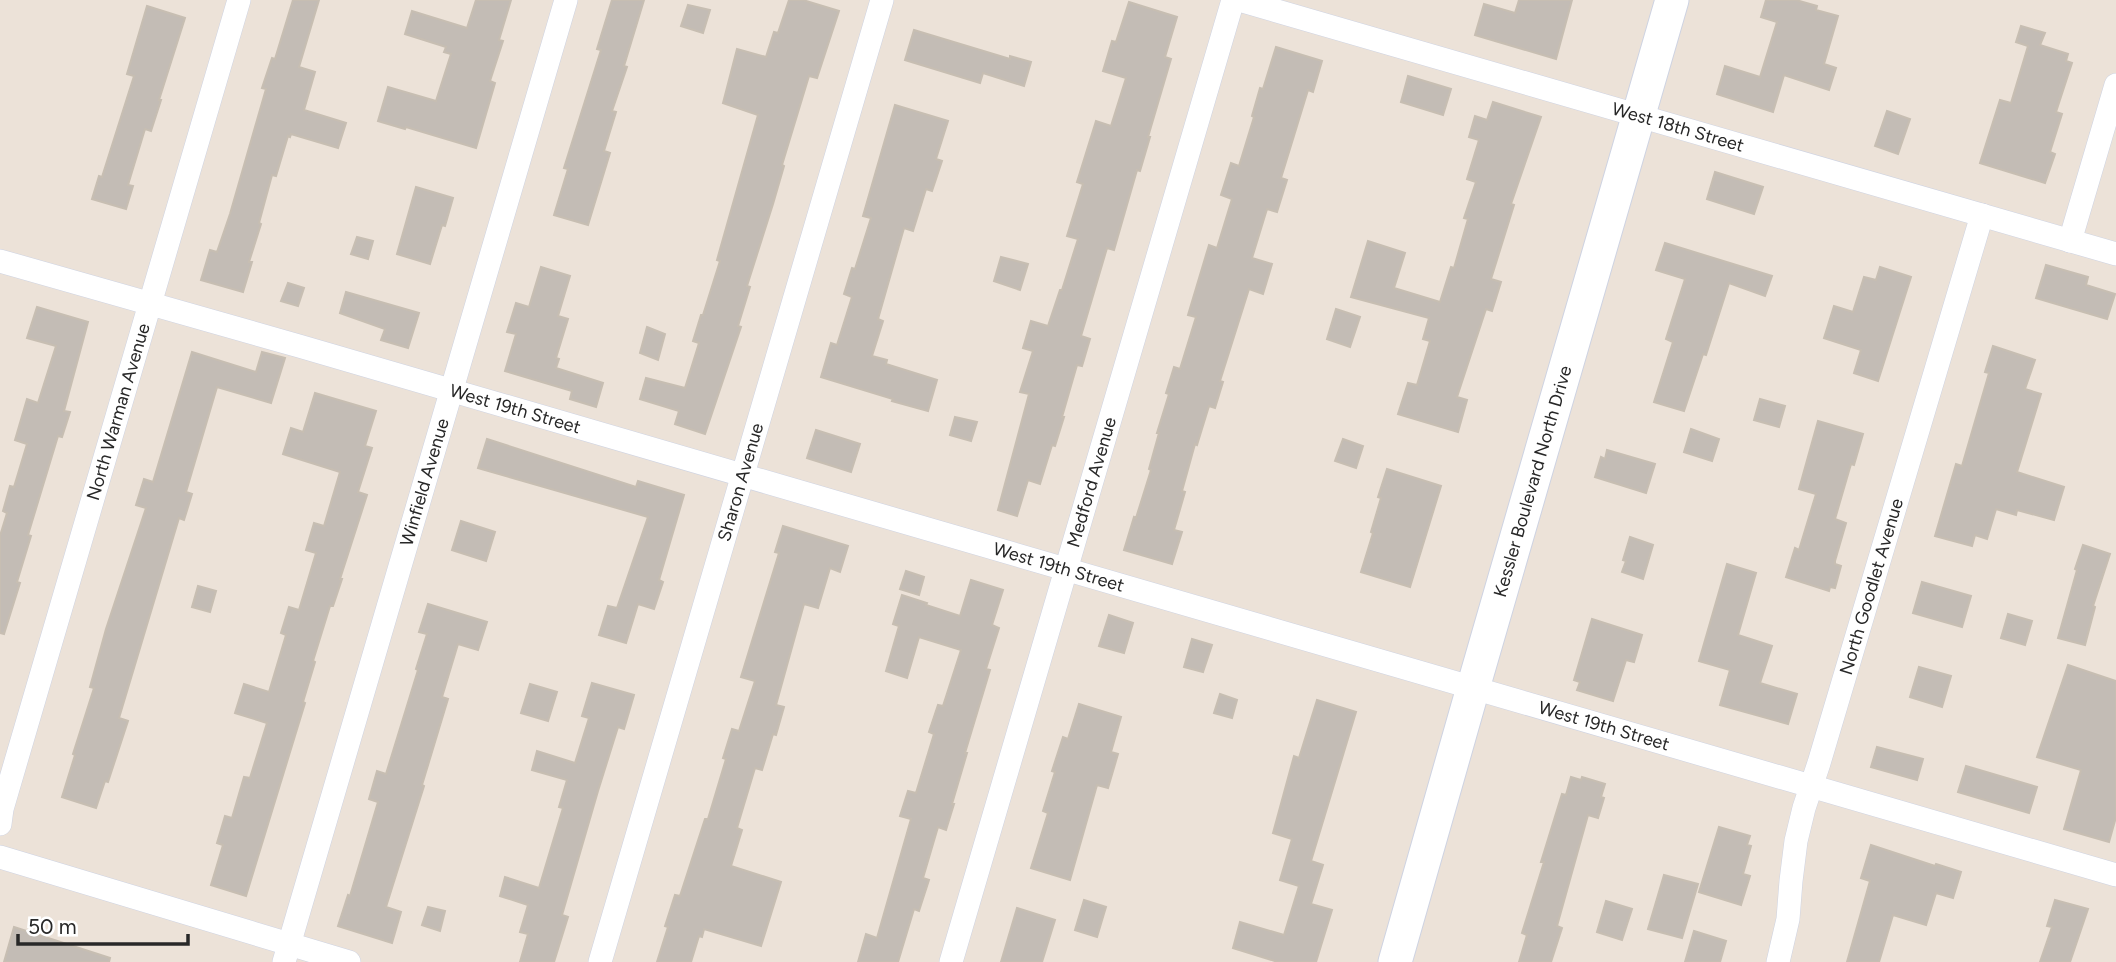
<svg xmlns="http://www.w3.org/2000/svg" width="2116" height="962" font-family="Figtree,sans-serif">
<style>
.building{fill:#c3bcb5;stroke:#c7beb2;stroke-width:2}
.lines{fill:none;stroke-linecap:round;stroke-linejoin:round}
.street-casing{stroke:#ced3e2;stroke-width:24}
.secondary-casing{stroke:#ced3e2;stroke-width:35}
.street{stroke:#fff;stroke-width:23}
.secondary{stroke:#fff;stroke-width:33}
.labels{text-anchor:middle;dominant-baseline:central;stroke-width:5;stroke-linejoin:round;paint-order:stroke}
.street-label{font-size:18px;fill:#282828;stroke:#fff}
</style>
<rect width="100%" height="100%" fill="#ece2d8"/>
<g class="building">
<path d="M293 0H319L299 67 315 72 304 110 346 123 338 148 291 134 290 137 288 136 276 176 272 175 259 223 261 224 249 262H252L243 292 201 280 210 250 217 252 230 214 266 89 262 88 272 58 275 59Z"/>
<path d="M476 0H511L499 40 503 41 490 81 495 83 476 148 406 127 405 129 378 121 388 87 436 101 451 54 444 52 446 47 405 34 412 11 467 28Z"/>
<path d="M612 0H644L624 66 627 67 612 111 616 112 604 151 610 153 588 225 554 215 568 169 564 168 601 50 597 49Z"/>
<path d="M789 0H803L839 11 817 78 809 76 782 165 784 166 773 204 747 286 750 287 738 326 741 327 705 434 675 424 679 411 640 399 646 378 685 388 699 343 693 341 701 315H703L720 261 717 260 758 115 723 103 737 49 766 57 774 32 778 33Z"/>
<path d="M1519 0H1572L1556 59 1475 35 1484 4 1515 13Z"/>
<path d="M1766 0H1796L1817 6 1816 10 1838 16 1824 64 1836 68 1829 90 1784 75 1773 112 1717 94 1725 66 1760 77 1777 22 1761 17Z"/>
<path d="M1129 2 1177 17 1165 57 1171 59 1148 137H1150L1140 171 1137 170 1114 250 1107 248 1092 299 1081 336 1090 339 1082 366 1077 365 1062 417H1064L1055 446 1052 445 1040 484 1028 480 1017 516 998 510 1029 394 1020 392 1033 351 1023 348 1031 321 1048 326 1060 290H1062L1078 239 1067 236 1083 184 1077 182 1096 121 1111 126 1126 78 1103 71 1112 41 1116 42Z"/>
<path d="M688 5 710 10 703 33 681 26Z"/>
<path d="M147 6 185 18 159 100H161L151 131 145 129 128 185 133 186 126 209 92 199 99 176 102 177 134 76 127 74Z"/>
<path d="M2021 26 2045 33 2040 45 2068 54 2066 61 2072 63 2056 112 2062 114 2050 152 2055 154 2045 183 1980 163 2000 100 2011 103 2028 46 2016 42Z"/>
<path d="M914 30 1010 59V56L1031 62 1024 86 983 73 980 83 905 60Z"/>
<path d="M1276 47 1322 61 1313 92 1308 90 1293 139 1281 178 1287 180 1277 212 1267 209 1252 258 1272 264 1263 294 1249 289 1220 381 1223 382 1215 408 1209 406 1197 445 1195 444 1182 491 1185 492 1174 530 1182 532 1172 564 1124 550 1134 517 1136 518 1151 470 1149 469 1159 433H1157L1169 394 1166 393 1174 367 1180 369 1196 317 1188 315 1209 245 1217 248 1232 199 1221 195 1231 163 1239 166 1254 117 1252 116 1260 88 1263 89Z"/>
<path d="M1408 76 1451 89 1443 115 1401 102Z"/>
<path d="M1493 102 1541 117 1511 204 1514 205 1491 279 1501 282 1492 311 1486 309 1457 397 1467 400 1458 432 1398 414 1408 383 1417 385 1430 341 1423 339 1429 318 1351 297 1368 241 1405 253 1394 288 1440 302 1451 267 1454 268 1468 219 1464 218 1476 182 1467 179 1479 140 1469 137 1475 116 1487 120Z"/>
<path d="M895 105 948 121 936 159 942 161 932 191 926 189 913 231 904 228 878 319 883 321 872 356 887 360 886 364 937 380 928 411 892 401 893 399 821 377 831 343 837 345 852 297 844 294 852 268 855 269 871 218 863 216Z"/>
<path d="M1887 111 1910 119 1898 154 1875 146Z"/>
<path d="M1715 172 1763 187 1754 214 1707 199Z"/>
<path d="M416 187 453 198 445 226 442 225 430 264 397 254Z"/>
<path d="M357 237 373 241 368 259 351 254Z"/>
<path d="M1665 243 1772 276 1765 296 1729 283 1706 355 1703 354 1684 411 1654 402 1673 342 1666 339 1685 279 1656 270Z"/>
<path d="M1001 257 1028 264 1020 290 994 281Z"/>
<path d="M2046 265 2088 277 2086 285 2115 294 2107 319 2036 298Z"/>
<path d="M541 267 570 276 558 316 568 319 556 358 559 359 556 368 603 383 596 407 570 399 572 391 505 371 516 334 507 332 516 303 529 307Z"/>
<path d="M1880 267 1911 277 1878 381 1854 373 1861 350 1824 338 1834 306 1853 312 1864 277 1876 280Z"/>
<path d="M288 283 304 288 298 306 281 301Z"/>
<path d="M346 292 419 313 408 348 381 340 385 329 340 313Z"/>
<path d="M37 307 88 322 64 411 70 412 62 437 58 436 28 535 31 536 17 582 20 583 4 634 0 633V536L7 513 3 511 10 486 14 487 27 444 15 440 27 399 38 403 56 346 27 338Z"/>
<path d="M1336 309 1360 317 1350 347 1327 339Z"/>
<path d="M647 327 665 334 658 360 640 353Z"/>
<path d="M1993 346 2035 360 2025 389 2041 394 2017 472 2064 487 2054 520 2017 510 2016 515 1996 509 1987 539 1975 535 1972 546 1935 536 1956 464 1962 466 1989 373 1985 372Z"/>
<path d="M192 352 256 372 262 352 285 358 271 403 217 387 186 492 192 494 184 520 179 518 119 718 128 721 108 782 105 781 96 808 62 797 75 755 73 754 94 688 90 687 106 629 146 508 136 505 144 479 153 482Z"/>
<path d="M315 393 376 411 365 446 372 448 358 492 367 495 340 579H342L333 606H330L313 661 315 662 303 702 305 703 246 896 211 885 223 845 217 843 225 816 232 818 244 777 250 778 267 723 235 713 244 684 269 692 286 635 281 633 289 607 299 610 316 553 306 550 314 523 324 526 340 472 283 454 291 428 303 432Z"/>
<path d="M1760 399 1785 406 1779 427 1754 420Z"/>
<path d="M955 417 977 422 971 441 950 435Z"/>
<path d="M1818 421 1863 434 1854 465 1851 464 1835 519 1846 523 1835 561V564L1841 566 1835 588 1830 587 1829 591 1786 577 1795 548 1799 550 1816 494 1799 489Z"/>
<path d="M1691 429 1719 439 1712 461 1684 452Z"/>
<path d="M816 430 860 444 851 472 807 458Z"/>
<path d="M487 439 636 487 638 481 684 495 659 580 663 582 654 609 638 604 626 643 599 635 608 606 617 608 648 517 478 468Z"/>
<path d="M1343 439 1363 446 1356 468 1335 461Z"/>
<path d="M1607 450 1655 464 1646 493 1595 477 1601 457 1605 459Z"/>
<path d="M1387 469 1441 486 1410 587 1361 572 1373 533 1371 532 1381 498 1378 497Z"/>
<path d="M461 521 495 532 486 561 452 550Z"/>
<path d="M783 526 848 546 840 572 830 568 818 608 804 604 776 705 784 707 776 735 773 734 762 770 755 768 737 828 742 830 731 866 781 882 761 946 704 929 702 937 699 936 691 962H657L668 927 665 926 675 895 680 896 705 819H708L726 759 723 758 732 729 739 731 755 681 741 677 779 553 775 552Z"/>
<path d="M1630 537 1653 545 1643 579 1622 572 1626 561 1623 560Z"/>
<path d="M2083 545 2110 554 2093 606 2095 607 2085 645 2058 638 2077 570 2075 569Z"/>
<path d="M1727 564 1756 573 1738 635 1772 646 1760 683 1797 694 1788 724 1720 705 1730 670 1699 661Z"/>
<path d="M906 571 924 577 919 595 900 589Z"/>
<path d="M971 580 1003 590 992 625 999 628 986 669 990 670 965 753H967L952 804H954L946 830 938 827 923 878 929 880 919 911 914 909 898 962H858L866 934 877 938 911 819 900 816 908 791 916 793 934 734 929 732 938 705 943 706 961 650 919 637 907 678 886 671 899 626 893 624 902 595 927 603 926 605 960 616Z"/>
<path d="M1922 582 1971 596 1962 627 1913 613Z"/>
<path d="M198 586 216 591 210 612 192 607Z"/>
<path d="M428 604 487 622 478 650 458 644 442 697 448 699 422 785 424 786 386 907 401 912 392 943 338 926 348 895 350 896 378 802 369 799 377 771 386 774 418 670 416 669 427 634 419 632Z"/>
<path d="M2008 614 2032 621 2025 645 2001 638Z"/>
<path d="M1109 615 1133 623 1124 653 1099 646Z"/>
<path d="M1592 619 1642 635 1634 662 1626 660 1613 701 1577 690 1580 682 1574 680Z"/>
<path d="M1192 639 1212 645 1203 672 1184 667Z"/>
<path d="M2068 665 2116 681V817L2109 842 2064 829 2081 770 2037 757Z"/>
<path d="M1919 667 1951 676 1942 707 1910 697Z"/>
<path d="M592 683 634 695 624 729 618 727 598 791 562 915 568 917 554 962H520L528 934 520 932 528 905 500 896 505 877 539 888 563 808 559 807 567 780 532 770 537 751 575 763 589 718 582 716Z"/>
<path d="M530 684 557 692 548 721 521 713Z"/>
<path d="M1220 694 1237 700 1232 718 1214 713Z"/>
<path d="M1317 700 1356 712 1311 861 1323 865 1311 904 1332 910 1316 962H1278L1233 948 1240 922 1284 935 1299 886 1280 880 1292 839 1273 833 1294 756 1299 758Z"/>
<path d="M1079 704 1121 717 1111 752 1118 754 1108 788 1097 785 1070 880 1031 868 1048 813 1043 811 1055 772 1052 771 1063 737 1068 739Z"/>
<path d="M1877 747 1923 759 1917 780 1871 767Z"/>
<path d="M1966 766 2037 787 2029 813 1958 792Z"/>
<path d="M1571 777 1581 780 1582 777 1605 784 1601 797 1604 798 1598 818 1588 815 1557 926 1562 928 1551 962H1519L1527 935 1522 933 1544 862H1541L1562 794 1566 795Z"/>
<path d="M1719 827 1750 836 1747 845 1751 846 1743 874 1750 876 1741 905 1699 892Z"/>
<path d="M1871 845 1935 866 1936 864 1961 872 1953 898 1936 893 1926 925 1893 915 1879 962H1847L1870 881 1861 878Z"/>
<path d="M1664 875 1698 884 1682 938 1648 929Z"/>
<path d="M1084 900 1106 907 1097 937 1075 930Z"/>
<path d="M2055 900 2088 909 2070 962H2040L2052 927 2047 926Z"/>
<path d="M1606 901 1632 909 1622 940 1597 932Z"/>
<path d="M428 907 445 911 440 931 422 925Z"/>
<path d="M1017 908 1055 920 1042 962H1001Z"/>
<path d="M14 927 110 958 109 962H4Z"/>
<path d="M1694 931 1726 941 1720 962H1685Z"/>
</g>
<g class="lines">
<g class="street-casing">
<g id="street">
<path id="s1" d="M1239 0 2116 254"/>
<path d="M2070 241 2116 85"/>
<path id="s2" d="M0 261 299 346 2116 875"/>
<path id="s3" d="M0 824 2 809 239 0"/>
<path d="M0 857 349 962"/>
<path id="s4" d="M284 962 566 0"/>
<path id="s5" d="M600 962 882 0"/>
<path id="s6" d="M951 962 1233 0"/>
<path id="s7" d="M1778 962 1788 919 1791 881 1796 841 1804 808 1819 763 1982 215"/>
</g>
</g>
<g class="secondary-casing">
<g id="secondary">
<path id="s8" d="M1395 962 1473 688 1672 0"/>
</g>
</g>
<use href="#street" class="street"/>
<use href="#secondary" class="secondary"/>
</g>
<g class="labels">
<g class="street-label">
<text stroke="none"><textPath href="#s1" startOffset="457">West 18th Street</textPath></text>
<text stroke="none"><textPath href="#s2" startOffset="536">West 19th Street</textPath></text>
<text stroke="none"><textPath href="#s3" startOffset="429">North Warman Avenue</textPath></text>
<text stroke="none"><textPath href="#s4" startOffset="500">Winfield Avenue</textPath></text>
<text stroke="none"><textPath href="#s5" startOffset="500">Sharon Avenue</textPath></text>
<text stroke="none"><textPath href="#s6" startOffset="500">Medford Avenue</textPath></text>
<text stroke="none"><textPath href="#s8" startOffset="500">Kessler Boulevard North Drive</textPath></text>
<text stroke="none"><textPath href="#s2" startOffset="1102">West 19th Street</textPath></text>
<text stroke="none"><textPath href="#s7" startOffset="388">North Goodlet Avenue</textPath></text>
<text stroke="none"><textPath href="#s2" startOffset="1670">West 19th Street</textPath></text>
</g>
</g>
<path d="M18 934v10h170v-10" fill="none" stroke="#282828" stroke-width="3.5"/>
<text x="28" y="934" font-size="21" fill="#282828" stroke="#ffffff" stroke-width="5" paint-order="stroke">50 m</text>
</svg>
